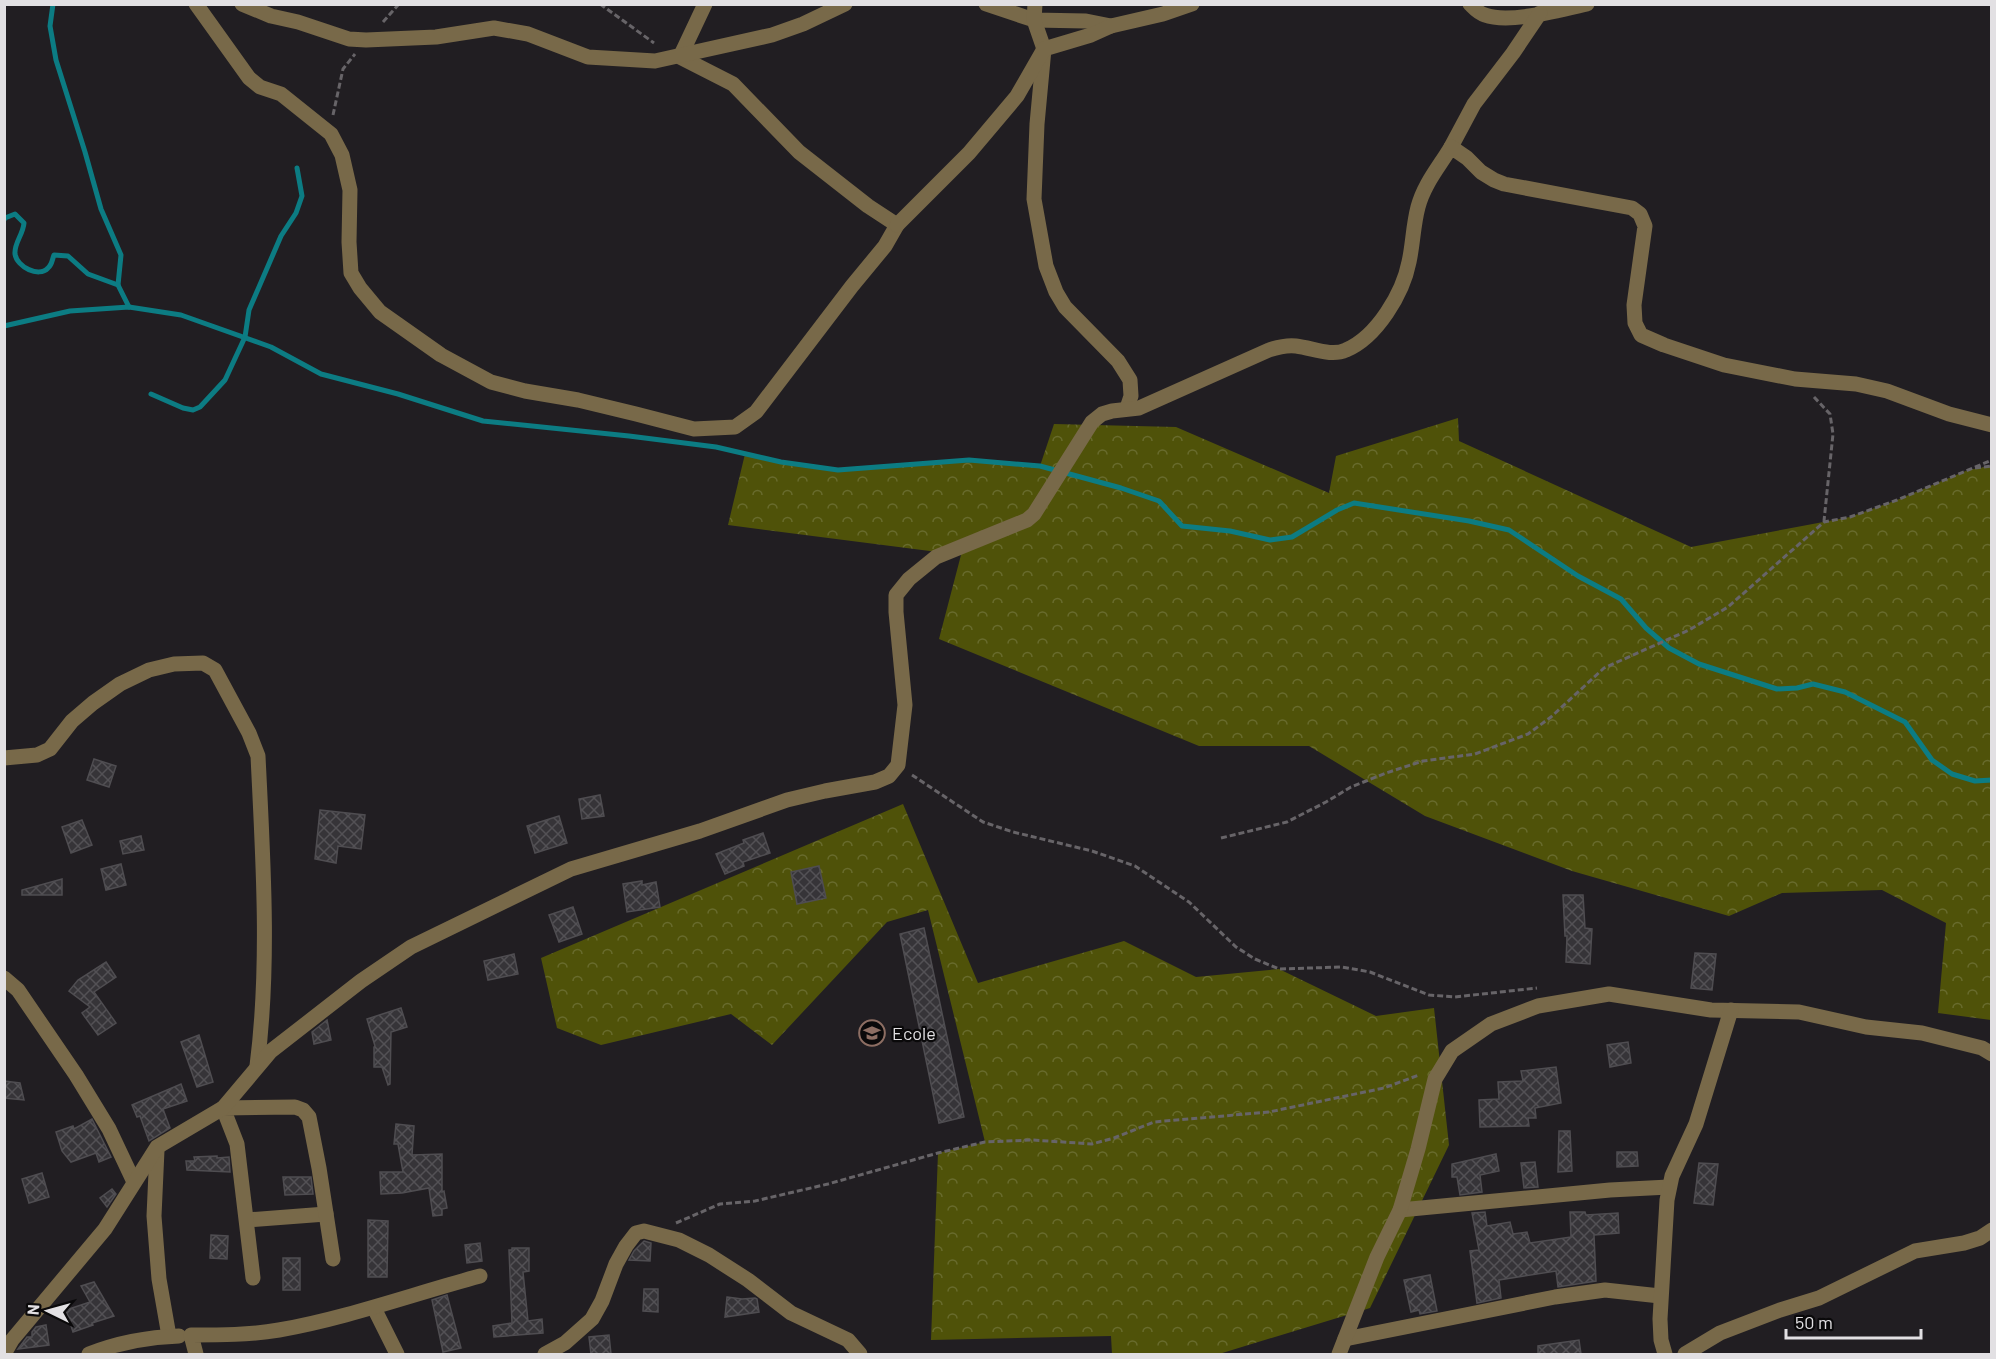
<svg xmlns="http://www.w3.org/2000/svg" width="1996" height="1359" font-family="Barlow,sans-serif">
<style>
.forest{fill:url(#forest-crowns)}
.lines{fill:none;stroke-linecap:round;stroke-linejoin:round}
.stream{stroke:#0c7c83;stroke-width:5}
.building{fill:url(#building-cross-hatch);stroke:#4f4d51;stroke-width:1.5}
.path{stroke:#676468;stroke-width:3;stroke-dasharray:6 3;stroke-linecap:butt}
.minor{stroke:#786949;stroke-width:15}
.labels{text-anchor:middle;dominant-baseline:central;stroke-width:4.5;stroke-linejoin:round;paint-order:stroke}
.poi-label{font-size:18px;fill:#e2e0e3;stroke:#0a090a;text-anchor:start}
</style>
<defs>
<pattern id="forest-crowns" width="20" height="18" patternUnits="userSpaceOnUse" patternTransform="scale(1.5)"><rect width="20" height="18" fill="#4f5209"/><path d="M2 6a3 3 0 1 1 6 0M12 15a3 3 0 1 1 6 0" fill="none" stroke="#686b2d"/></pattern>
<pattern id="building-cross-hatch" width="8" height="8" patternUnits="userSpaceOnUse" patternTransform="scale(1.5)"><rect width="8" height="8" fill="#363438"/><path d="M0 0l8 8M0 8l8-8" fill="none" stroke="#535155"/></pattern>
</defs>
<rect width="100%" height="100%" fill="#211e22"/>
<g class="forest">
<path d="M1458 418 1459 441 1691 547 1850 517 1897 500 1968 470 1991 466V1020L1938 1013 1946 923 1882 890 1782 893 1729 916 1572 871 1425 816 1309 746H1199L939 639 961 555 728 525 745 454 781 462 838 470 969 460 1040 466 1054 424 1176 427 1329 493 1336 456Z"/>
<path d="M903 804 978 983 1124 941 1196 977 1279 969 1376 1016 1434 1008 1449 1145 1370 1308 1219 1354H1112L1111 1336 931 1340 938 1153 985 1142 928 910 887 922 772 1045 731 1014 601 1045 557 1028 541 958Z"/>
</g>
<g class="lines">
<g class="stream">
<path d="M53 4 50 26 56 60 85 152 101 209 121 255 118 285"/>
<path d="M4 220 5 218 15 214 24 223C23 235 14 243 15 254 17 267 39 278 48 268 52 265 52 260 54 255L68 256 88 274 118 285 129 307"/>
<path d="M4 326 70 311 129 307 181 315 271 347 321 374 398 394 483 421 629 436 716 447 781 462 838 470 969 460 1040 466 1121 488 1159 501 1182 526 1230 531 1270 540 1292 537 1337 510 1354 503 1469 521 1509 530 1578 576 1621 599 1646 628 1669 648 1699 664 1777 689 1797 688 1813 684 1845 692 1905 722 1932 760 1952 774 1975 781 1992 780"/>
<path d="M151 394 183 408 193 410 200 407 225 380 245 337 249 310 281 236 296 213 302 196 297 168"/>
</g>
</g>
<g class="building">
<path d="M94 759 116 766 109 787 87 780Z"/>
<path d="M600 795 604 816 582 819 579 799Z"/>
<path d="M320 810 365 815 361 849 338 846 336 863 315 859Z"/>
<path d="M559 816 567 843 535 853 527 826Z"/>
<path d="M82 820 92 845 71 853 62 827Z"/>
<path d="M763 833 770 853 743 862 744 866 725 874 716 854 744 843 743 840Z"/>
<path d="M141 836 144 850 123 854 120 841Z"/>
<path d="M121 864 126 885 106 890 101 869Z"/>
<path d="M819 866 826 898 797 904 791 872Z"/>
<path d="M62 879V895H22V890Z"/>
<path d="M642 881V885L656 882 660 907 627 912 623 884Z"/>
<path d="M1563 895H1583L1585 928 1592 929 1590 964 1566 962 1567 936H1565Z"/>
<path d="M573 907 582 934 559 942 549 915Z"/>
<path d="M924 928 964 1117 939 1123 900 934Z"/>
<path d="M1695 953 1716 954 1712 990 1691 988Z"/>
<path d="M514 954 518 974 488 980 484 961Z"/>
<path d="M106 962 116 977 94 992 116 1023 98 1035 82 1013 90 1007 69 991 78 980Z"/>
<path d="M401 1008 407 1027 391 1032 390 1084 388 1085 382 1067H374V1047L375 1046 367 1019Z"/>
<path d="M327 1020 331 1040 314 1044 312 1032Z"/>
<path d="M199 1035 213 1082 197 1087 181 1042Z"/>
<path d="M1628 1042 1631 1063 1610 1067 1607 1045Z"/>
<path d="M1556 1067 1561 1103 1535 1108 1536 1118H1528L1529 1126 1480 1127 1479 1100 1499 1099 1498 1082 1523 1081 1521 1071Z"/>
<path d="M4 1081 20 1083 24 1100 4 1098Z"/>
<path d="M181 1084 187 1101 163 1109 170 1128 149 1141 140 1116 137 1117 132 1105Z"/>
<path d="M92 1119 111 1157 99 1162 96 1153 71 1162 62 1151 56 1132 73 1126 74 1129Z"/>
<path d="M396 1124 414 1126 412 1155 442 1154V1192L444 1191 447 1208 442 1209V1215L433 1216 429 1188 402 1193 381 1194 380 1172H403L398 1144H394Z"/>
<path d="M1559 1131H1570L1572 1171 1558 1172Z"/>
<path d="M1617 1152H1637L1638 1166 1617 1167Z"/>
<path d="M1496 1154 1499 1171 1480 1175 1482 1192 1460 1195 1457 1177H1452V1164Z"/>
<path d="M217 1156V1158L229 1157 230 1172 187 1170 186 1161H195L194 1157Z"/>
<path d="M1535 1162 1538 1187 1524 1188 1521 1163Z"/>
<path d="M1699 1163 1718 1164 1713 1205 1694 1203Z"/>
<path d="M42 1173 49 1197 29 1203 22 1179Z"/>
<path d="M283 1177H311L313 1194 285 1195Z"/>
<path d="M112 1189 116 1194 107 1207 100 1198Z"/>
<path d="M1485 1212 1487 1226 1510 1222 1513 1234 1527 1232 1530 1243 1571 1237 1570 1212H1585L1586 1215 1618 1213 1619 1233 1594 1235 1596 1281 1558 1287 1556 1271 1499 1280 1501 1298 1477 1303 1470 1251 1479 1250 1472 1213Z"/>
<path d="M368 1220 388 1221 387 1277H368Z"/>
<path d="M211 1235 228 1236 227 1259 210 1258Z"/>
<path d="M644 1241 651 1243 650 1261 629 1260 634 1251Z"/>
<path d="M480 1243 482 1261 467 1263 465 1245Z"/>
<path d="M512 1248H529V1271L523 1272 528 1321 542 1319 543 1333 494 1337 493 1326 512 1323 509 1250H512Z"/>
<rect x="283" y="1258" width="17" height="32"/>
<path d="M1430 1275 1437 1311 1420 1314 1419 1310 1411 1312 1404 1280Z"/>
<path d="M94 1282 114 1316 92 1323 93 1325 73 1332 66 1310 90 1302 81 1286Z"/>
<path d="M644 1289H658V1312L643 1311Z"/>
<path d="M447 1295 461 1348 443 1352 432 1300Z"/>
<path d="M727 1297 742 1299 755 1298 757 1299 759 1312 725 1317Z"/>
<path d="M46 1325 49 1345 18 1349 27 1337H32V1332L36 1327Z"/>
<path d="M609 1335 611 1354H591L589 1337Z"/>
<path d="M1579 1340 1581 1354H1538V1346Z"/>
</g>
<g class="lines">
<g class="path">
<path d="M600 4 654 43"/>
<path d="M383 22 399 4"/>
<path d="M333 115 343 69 355 54"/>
<path d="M1814 397 1830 414 1833 434 1824 521"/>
<path d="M1975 468 1992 466"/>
<path d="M912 775 983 822 1013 832 1092 851 1135 866 1189 902 1236 947 1255 959 1279 969 1342 967 1370 972 1429 995 1455 997 1537 988"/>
<path d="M1221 838 1287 822 1326 802 1351 787 1386 773 1423 761 1475 754 1528 734 1551 717 1604 668 1689 630 1728 607 1824 522 1850 517 1897 500 1992 460"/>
<path d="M676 1223 720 1204 755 1201 828 1184 938 1153 985 1142 1033 1140 1092 1144 1114 1138 1154 1122 1269 1112 1384 1088 1419 1075"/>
</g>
<g class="minor">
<path d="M196 4 249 78 260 87 281 94 331 134 342 155 350 190 349 242 351 273 360 288 380 312 441 355 491 382 525 391 578 400 636 414 694 429 735 427 756 412 852 286 885 246 897 225 868 206 799 152 733 84 680 57 705 4"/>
<path d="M242 4 271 16 298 22 349 39 366 40 436 37 494 28 528 34 588 57 655 61 772 35 803 24 845 4"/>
<path d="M986 4 1034 20 1086 21 1111 26"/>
<path d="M1035 4 1034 20 1044 49 1037 124 1034 199 1046 266 1056 292 1065 307 1118 361 1130 380 1131 396 1127 408"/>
<path d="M1470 4C1475 9 1478 13 1485 15 1509 24 1561 10 1587 4"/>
<path d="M1451 147 1474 104 1513 53 1540 13"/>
<path d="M897 225 969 153 1017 96 1044 49 1091 35 1111 26 1163 14 1192 4"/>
<path d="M4 758 37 755 50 749 72 721 93 703 120 684 149 670 174 664 203 663 215 670 249 733 258 756C263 859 270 964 257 1066"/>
<path d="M4 978 18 990 76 1075 109 1129 134 1182"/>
<path d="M157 1150 154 1216 159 1279 169 1336"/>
<path d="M1400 1210 1610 1190 1669 1187"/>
<path d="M247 1220 326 1214"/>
<path d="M253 1278 237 1144 223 1108 295 1107 303 1110 309 1117 319 1168 333 1259"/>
<path d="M374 1308 397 1354"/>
<path d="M1345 1339 1555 1297 1605 1290 1660 1296"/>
<path d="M4 1354 12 1340 105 1229 157 1147 223 1108 271 1051 361 981 411 947 571 869 700 831 787 800 825 791 875 782 889 776 898 765 905 705 896 612V595L909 579 936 557 1027 520 1034 514 1092 422 1102 414 1112 411 1139 408 1269 350C1278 347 1287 345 1296 346 1313 348 1331 357 1346 350 1377 337 1403 293 1409 262 1413 244 1413 226 1418 207 1424 184 1439 167 1451 147L1467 158 1481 172 1494 180 1504 184 1632 208 1640 214 1645 226 1634 305 1635 323 1641 335 1664 345 1724 365 1795 379 1856 384 1887 391 1949 414 1992 425"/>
<path d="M89 1354C117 1343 149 1337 179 1336"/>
<path d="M196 1354 191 1335C220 1335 250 1335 279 1330 347 1318 413 1294 480 1276"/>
<path d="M545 1354 565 1343 592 1319 602 1301 616 1264 626 1246 636 1233 644 1231 679 1240 709 1255 748 1280 791 1313 848 1340 860 1354"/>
<path d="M1339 1354 1377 1257 1400 1210 1418 1149 1435 1079 1452 1051 1491 1024 1538 1006 1609 994 1711 1010 1799 1012 1866 1027 1922 1033 1982 1048 1992 1054"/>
<path d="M1665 1354 1661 1340 1660 1319 1667 1200 1672 1176 1696 1124 1731 1010"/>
<path d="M1685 1354 1720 1333 1780 1310 1819 1298 1915 1251 1964 1243 1980 1238 1992 1230"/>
</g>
</g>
<defs>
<g id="school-ring" transform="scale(1.35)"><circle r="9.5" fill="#0a090a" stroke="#8d6e63" stroke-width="1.5"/><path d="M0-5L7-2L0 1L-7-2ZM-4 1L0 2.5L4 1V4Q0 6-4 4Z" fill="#8d6e63"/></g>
</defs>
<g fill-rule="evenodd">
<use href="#school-ring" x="872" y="1033"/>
</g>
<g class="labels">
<g class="poi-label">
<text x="892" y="1033">Ecole</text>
</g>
</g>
<rect width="1996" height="1359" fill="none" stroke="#e2e0e3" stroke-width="12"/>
<g transform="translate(48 1311) rotate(275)" stroke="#0a090a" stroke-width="4.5" paint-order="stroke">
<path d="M0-4.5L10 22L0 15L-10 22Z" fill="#e2e0e3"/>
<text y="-9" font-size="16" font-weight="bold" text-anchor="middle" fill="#e2e0e3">N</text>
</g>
<path d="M1786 1329v9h135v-9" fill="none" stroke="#e2e0e3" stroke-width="3"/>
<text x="1795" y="1329" font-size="18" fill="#e2e0e3" stroke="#0a090a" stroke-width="4.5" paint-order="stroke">50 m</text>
</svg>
